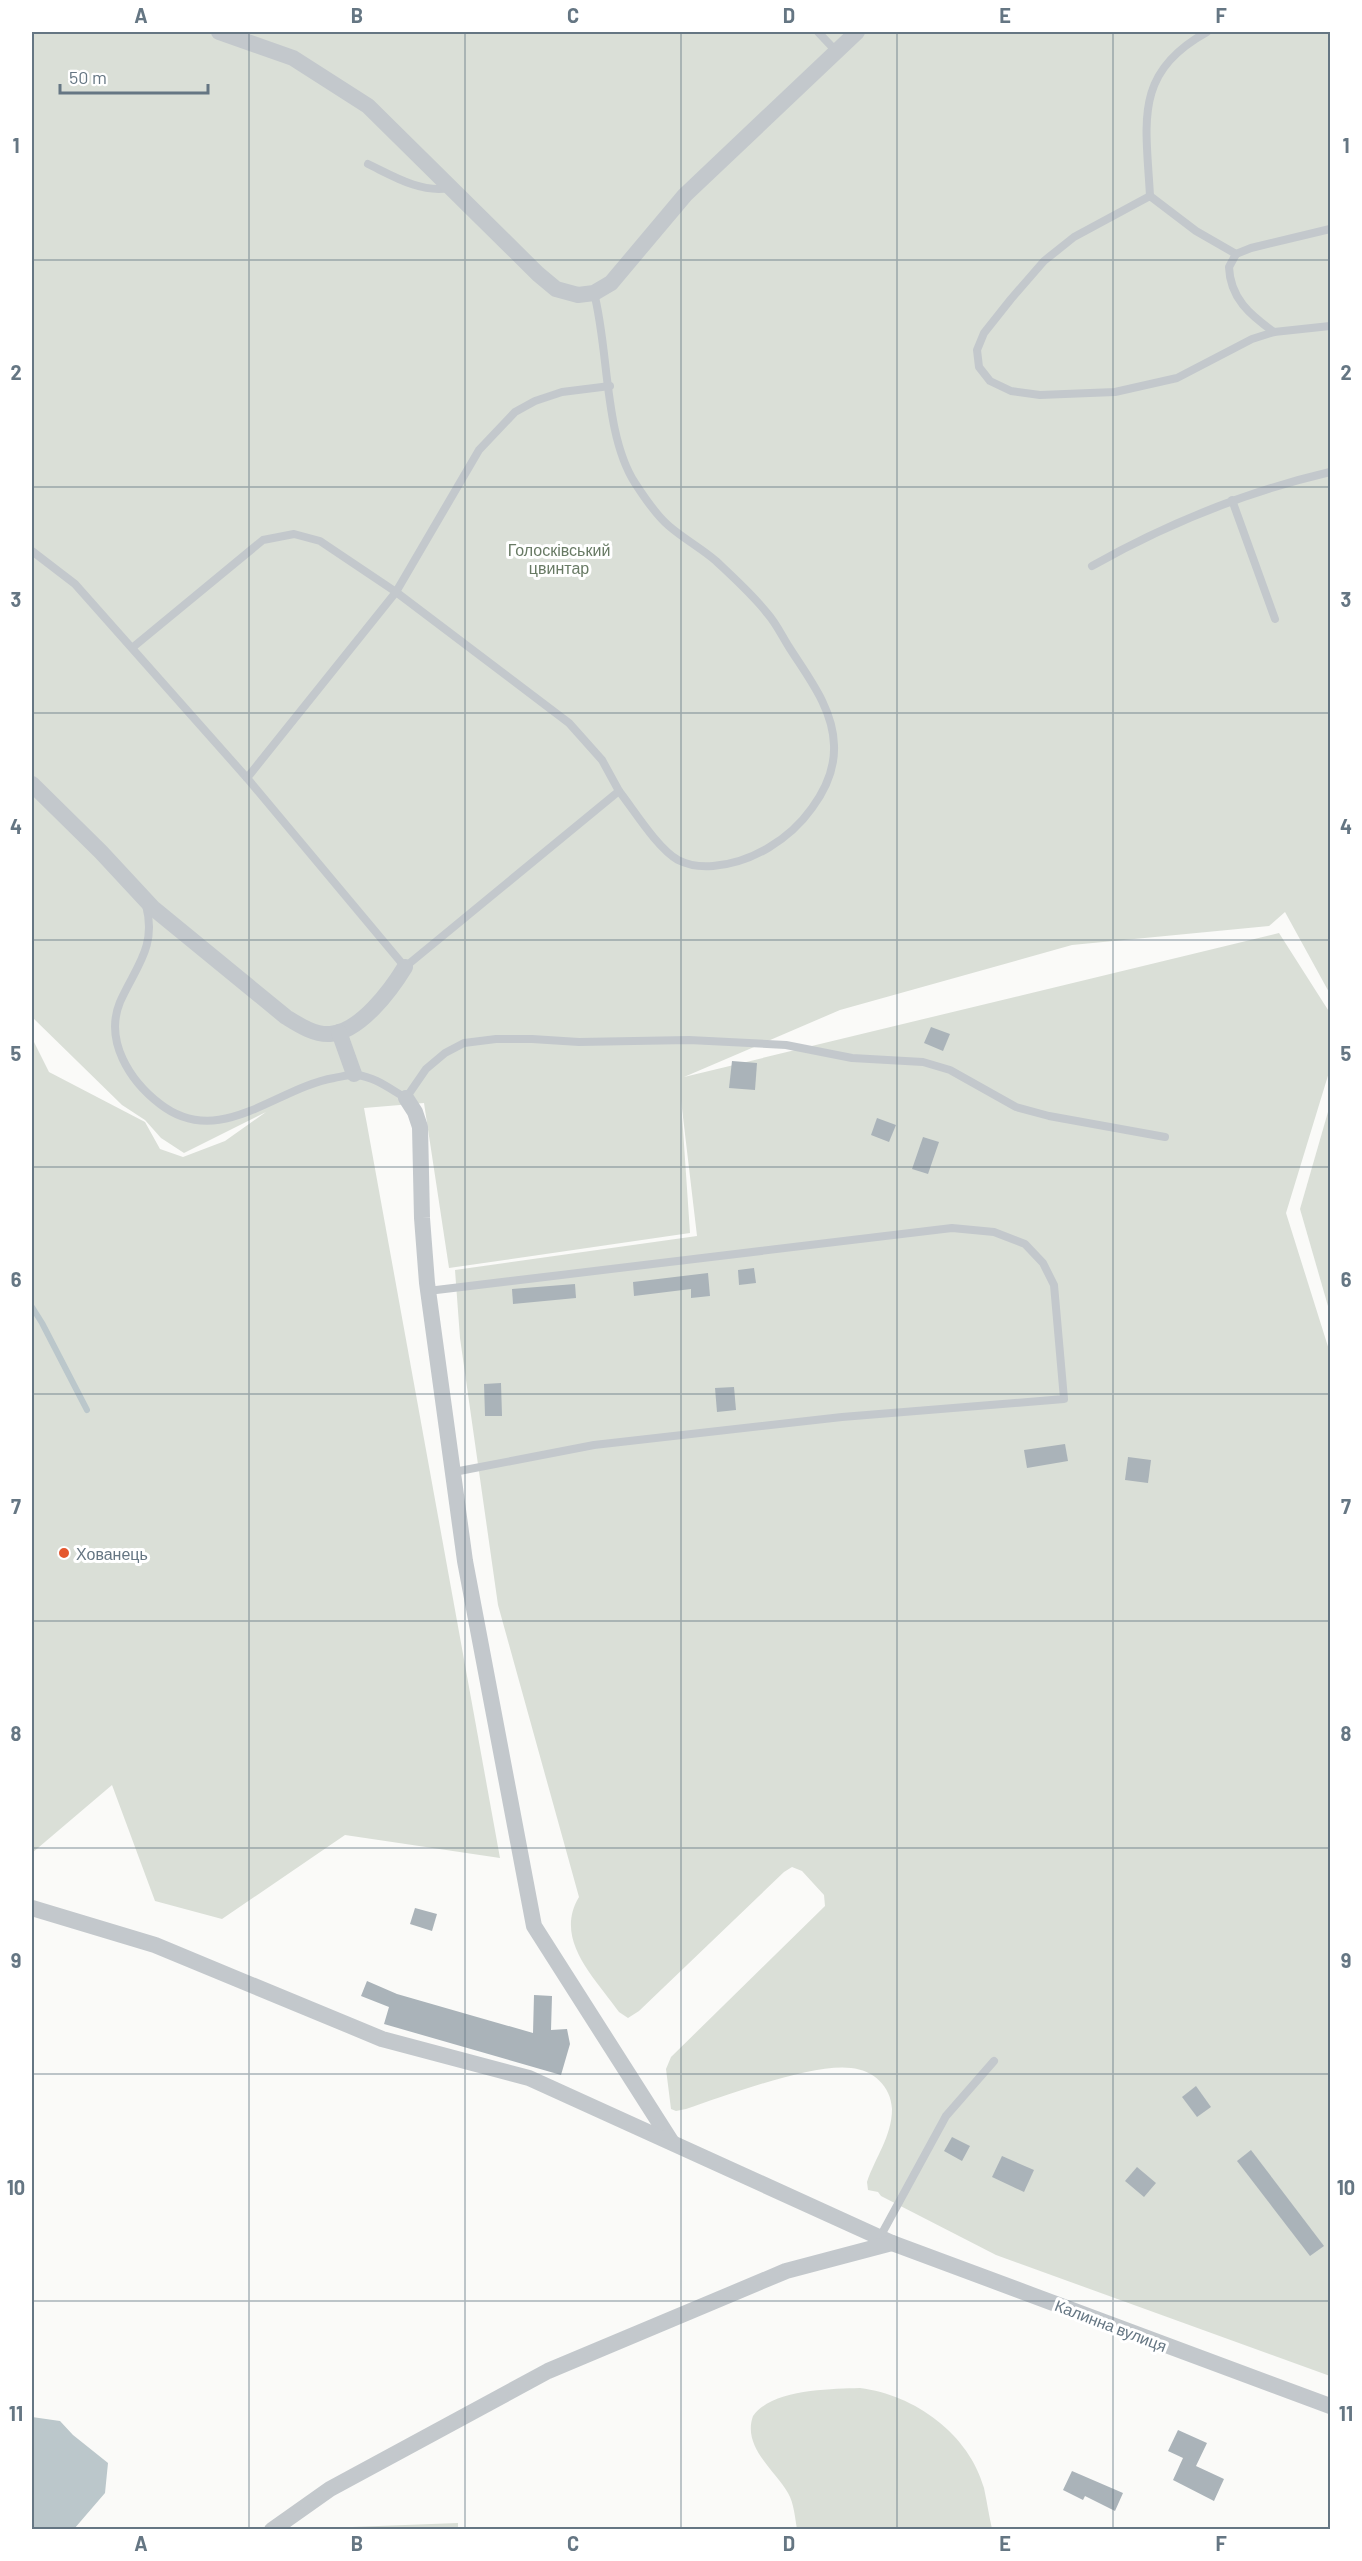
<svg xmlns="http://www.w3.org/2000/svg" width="1362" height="2561" font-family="Barlow,sans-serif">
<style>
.green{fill:#dadfd7}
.water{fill:#bbc7cb}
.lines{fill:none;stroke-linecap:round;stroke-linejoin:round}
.stream{stroke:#bbc7cb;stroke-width:6}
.building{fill:#aab3b9}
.lane{stroke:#c3c8cc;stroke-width:8}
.street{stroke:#c3c8cc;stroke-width:16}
.grid{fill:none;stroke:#657683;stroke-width:1.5;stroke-opacity:0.55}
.poi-dot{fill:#e4572e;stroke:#fff;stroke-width:2}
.labels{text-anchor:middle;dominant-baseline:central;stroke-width:6;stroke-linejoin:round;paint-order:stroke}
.park-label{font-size:16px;fill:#687a64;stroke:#fff}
.poi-label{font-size:16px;fill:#657683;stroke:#fff;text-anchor:start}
.street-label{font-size:16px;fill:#657683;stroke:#fff}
.neatline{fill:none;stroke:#657683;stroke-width:2}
.grid-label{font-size:20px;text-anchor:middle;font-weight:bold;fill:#657683}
</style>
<rect width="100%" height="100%" fill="#fafaf8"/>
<g class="green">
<path d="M32 32H1330V994L1285 912 1269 926 1072 945 840 1010 684 1077 1279 933 1330 1013V1069L1286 1213 1330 1353V2376L996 2255 881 2196 878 2192 868 2190 867 2182C875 2158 892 2136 892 2109 891 2086 873 2070 851 2068 812 2063 725 2096 686 2109L676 2111 671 2109 666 2069 671 2057 825 1906 824 1895 802 1871 792 1867 784 1872 639 2011 628 2018 619 2012C596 1979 553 1940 579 1897L498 1605 460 1338 455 1270 697 1236 681 1100 690 1233 449 1268 424 1103 364 1108 500 1858 345 1835 222 1919 155 1901 112 1785 32 1853V1038L49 1072 145 1122 160 1149 183 1157 225 1141 266 1112 184 1153 161 1138 145 1120 122 1105 32 1017Z"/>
<path d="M1330 1105V1313L1300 1209Z"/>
<path d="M860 2388C915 2395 969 2434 984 2488 987 2502 989 2516 992 2529H797C795 2518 794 2503 788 2493 775 2470 742 2447 753 2416 772 2389 830 2389 860 2388Z"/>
<path d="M458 2523V2529H350L352 2527Z"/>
</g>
<path class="water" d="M32 2417 60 2421 73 2435 108 2463 105 2493 74 2529H32Z"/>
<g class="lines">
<path class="stream" d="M32 1307 42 1323 87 1410"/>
</g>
<g class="building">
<path d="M931 1027 950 1034 943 1051 924 1043Z"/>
<path d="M732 1061 757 1063 755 1090 729 1088Z"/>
<path d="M877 1118 896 1125 889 1142 871 1135Z"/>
<path d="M923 1137 939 1142 928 1174 912 1169Z"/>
<path d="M754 1268 756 1283 739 1285 738 1270Z"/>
<path d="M708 1273 710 1296 691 1298V1289L634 1296 633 1282Z"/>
<path d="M575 1284 576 1298 513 1304 512 1289Z"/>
<path d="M501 1383 502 1416H485L484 1384Z"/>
<path d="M734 1387 736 1410 717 1412 715 1388Z"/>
<path d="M1065 1444 1068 1461 1027 1468 1024 1450Z"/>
<path d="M1128 1457 1151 1460 1148 1483 1125 1480Z"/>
<path d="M415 1908 437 1914 432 1931 410 1924Z"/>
<path d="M367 1981 397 1994 533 2033 534 1995 552 1996 551 2030 567 2029 570 2044 561 2075 384 2024 389 2007 361 1996Z"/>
<path d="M1196 2086 1211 2107 1197 2117 1182 2097Z"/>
<path d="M952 2137 970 2146 962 2161 944 2151Z"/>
<path d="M1251 2150 1324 2246 1310 2256 1237 2161Z"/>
<path d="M1002 2156 1034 2170 1024 2192 992 2177Z"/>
<path d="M1137 2167 1156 2183 1144 2197 1125 2181Z"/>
<path d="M1178 2430 1207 2443 1196 2466 1224 2479 1214 2501 1173 2480 1183 2458 1168 2451Z"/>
<path d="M1072 2471 1123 2493 1115 2511 1085 2496 1083 2500 1063 2490Z"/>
</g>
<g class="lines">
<g class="lane">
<path d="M818 32 835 50"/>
<path d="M368 164C393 176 420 193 449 188"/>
<path d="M1150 196C1146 122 1133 73 1207 32"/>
<path d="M1330 229 1251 248 1236 254 1196 231 1150 196 1074 237 1044 261 1011 299 984 333 977 350 979 367 990 381 1011 391 1040 395 1115 392 1177 378 1252 339 1274 332 1330 326"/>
<path d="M1236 254 1229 267C1230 298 1250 315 1274 332"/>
<path d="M594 293C609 350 604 435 635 483 644 497 656 515 669 526 684 539 701 548 716 561 733 577 753 595 767 613 776 623 782 636 789 647 808 677 833 708 834 745 835 768 826 789 812 808 790 839 752 863 713 866 702 867 688 865 678 860 657 848 634 810 619 791"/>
<path d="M1232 500 1275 619"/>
<path d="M32 551 75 584 247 778 405 967 619 791 602 760 569 723 396 592 320 541 294 534 263 540 132 648"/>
<path d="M1092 566C1168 523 1245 492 1330 472"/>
<path d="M247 778 396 592 479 450 515 412 535 401 562 392 610 386"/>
<path d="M146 905C157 947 136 966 120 1002 104 1041 130 1081 160 1104 219 1150 276 1088 334 1078 341 1077 350 1074 357 1075 375 1077 390 1089 406 1098L426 1069 445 1053 464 1043 496 1039H532L579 1042 689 1040 786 1045 852 1058 923 1062 950 1070 1016 1107 1049 1116 1165 1137"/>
<path d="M428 1291 952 1228 994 1232 1025 1244 1043 1263 1054 1285 1064 1399 842 1417 594 1445 454 1472"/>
<path d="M880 2237 946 2116 994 2061"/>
</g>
<g class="street">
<path d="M219 32 293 58 368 106 538 274 556 289 578 295 594 293 611 283 685 195 857 32"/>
<path d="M32 784 101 852 153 908 286 1017C299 1025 314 1035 330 1034 360 1032 391 990 405 967"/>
<path d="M339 1032 354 1074"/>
<path d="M406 1098 415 1112 420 1127 422 1218 427 1283 465 1561 534 1926 671 2141"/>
<path d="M32 1908 155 1945 382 2039 529 2078 892 2243 1330 2406"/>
<path d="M272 2530 330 2489 548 2371 786 2271 892 2243"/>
</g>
</g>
<path class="grid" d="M249 32V2530M465 32V2530M681 32V2530M897 32V2530M1113 32V2530M32 260H1330M32 487H1330M32 713H1330M32 940H1330M32 1167H1330M32 1394H1330M32 1621H1330M32 1848H1330M32 2074H1330M32 2301H1330"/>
<circle class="poi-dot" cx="64" cy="1553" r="6"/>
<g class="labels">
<g class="park-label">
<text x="559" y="549">Голосківський<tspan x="559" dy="18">цвинтар</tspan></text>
</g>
<g class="poi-label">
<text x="76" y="1553">Хованець</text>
</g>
<g class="street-label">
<text transform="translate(1111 2325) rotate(21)">Калинна вулиця</text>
</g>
</g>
<rect width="1362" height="2561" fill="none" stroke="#ffffff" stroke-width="66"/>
<path d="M60 84v9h148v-9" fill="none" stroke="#657683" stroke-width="3"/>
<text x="69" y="84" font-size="18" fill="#657683" stroke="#ffffff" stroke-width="4.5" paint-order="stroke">50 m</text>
<rect x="33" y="33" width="1296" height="2495" class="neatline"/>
<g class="grid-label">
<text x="141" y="23">A</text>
<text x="357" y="23">B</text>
<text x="573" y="23">C</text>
<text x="789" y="23">D</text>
<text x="1005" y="23">E</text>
<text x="1221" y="23">F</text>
<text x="16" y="153">1</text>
<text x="1346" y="153">1</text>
<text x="16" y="380">2</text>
<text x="1346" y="380">2</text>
<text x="16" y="607">3</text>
<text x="1346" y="607">3</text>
<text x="16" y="834">4</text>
<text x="1346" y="834">4</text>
<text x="16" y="1061">5</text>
<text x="1346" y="1061">5</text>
<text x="16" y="1287">6</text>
<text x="1346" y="1287">6</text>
<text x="16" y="1514">7</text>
<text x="1346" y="1514">7</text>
<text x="16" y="1741">8</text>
<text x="1346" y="1741">8</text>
<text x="16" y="1968">9</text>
<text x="1346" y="1968">9</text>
<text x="16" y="2195">10</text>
<text x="1346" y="2195">10</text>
<text x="16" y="2421">11</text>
<text x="1346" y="2421">11</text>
<text x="141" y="2551">A</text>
<text x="357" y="2551">B</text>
<text x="573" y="2551">C</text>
<text x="789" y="2551">D</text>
<text x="1005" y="2551">E</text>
<text x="1221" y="2551">F</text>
</g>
</svg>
